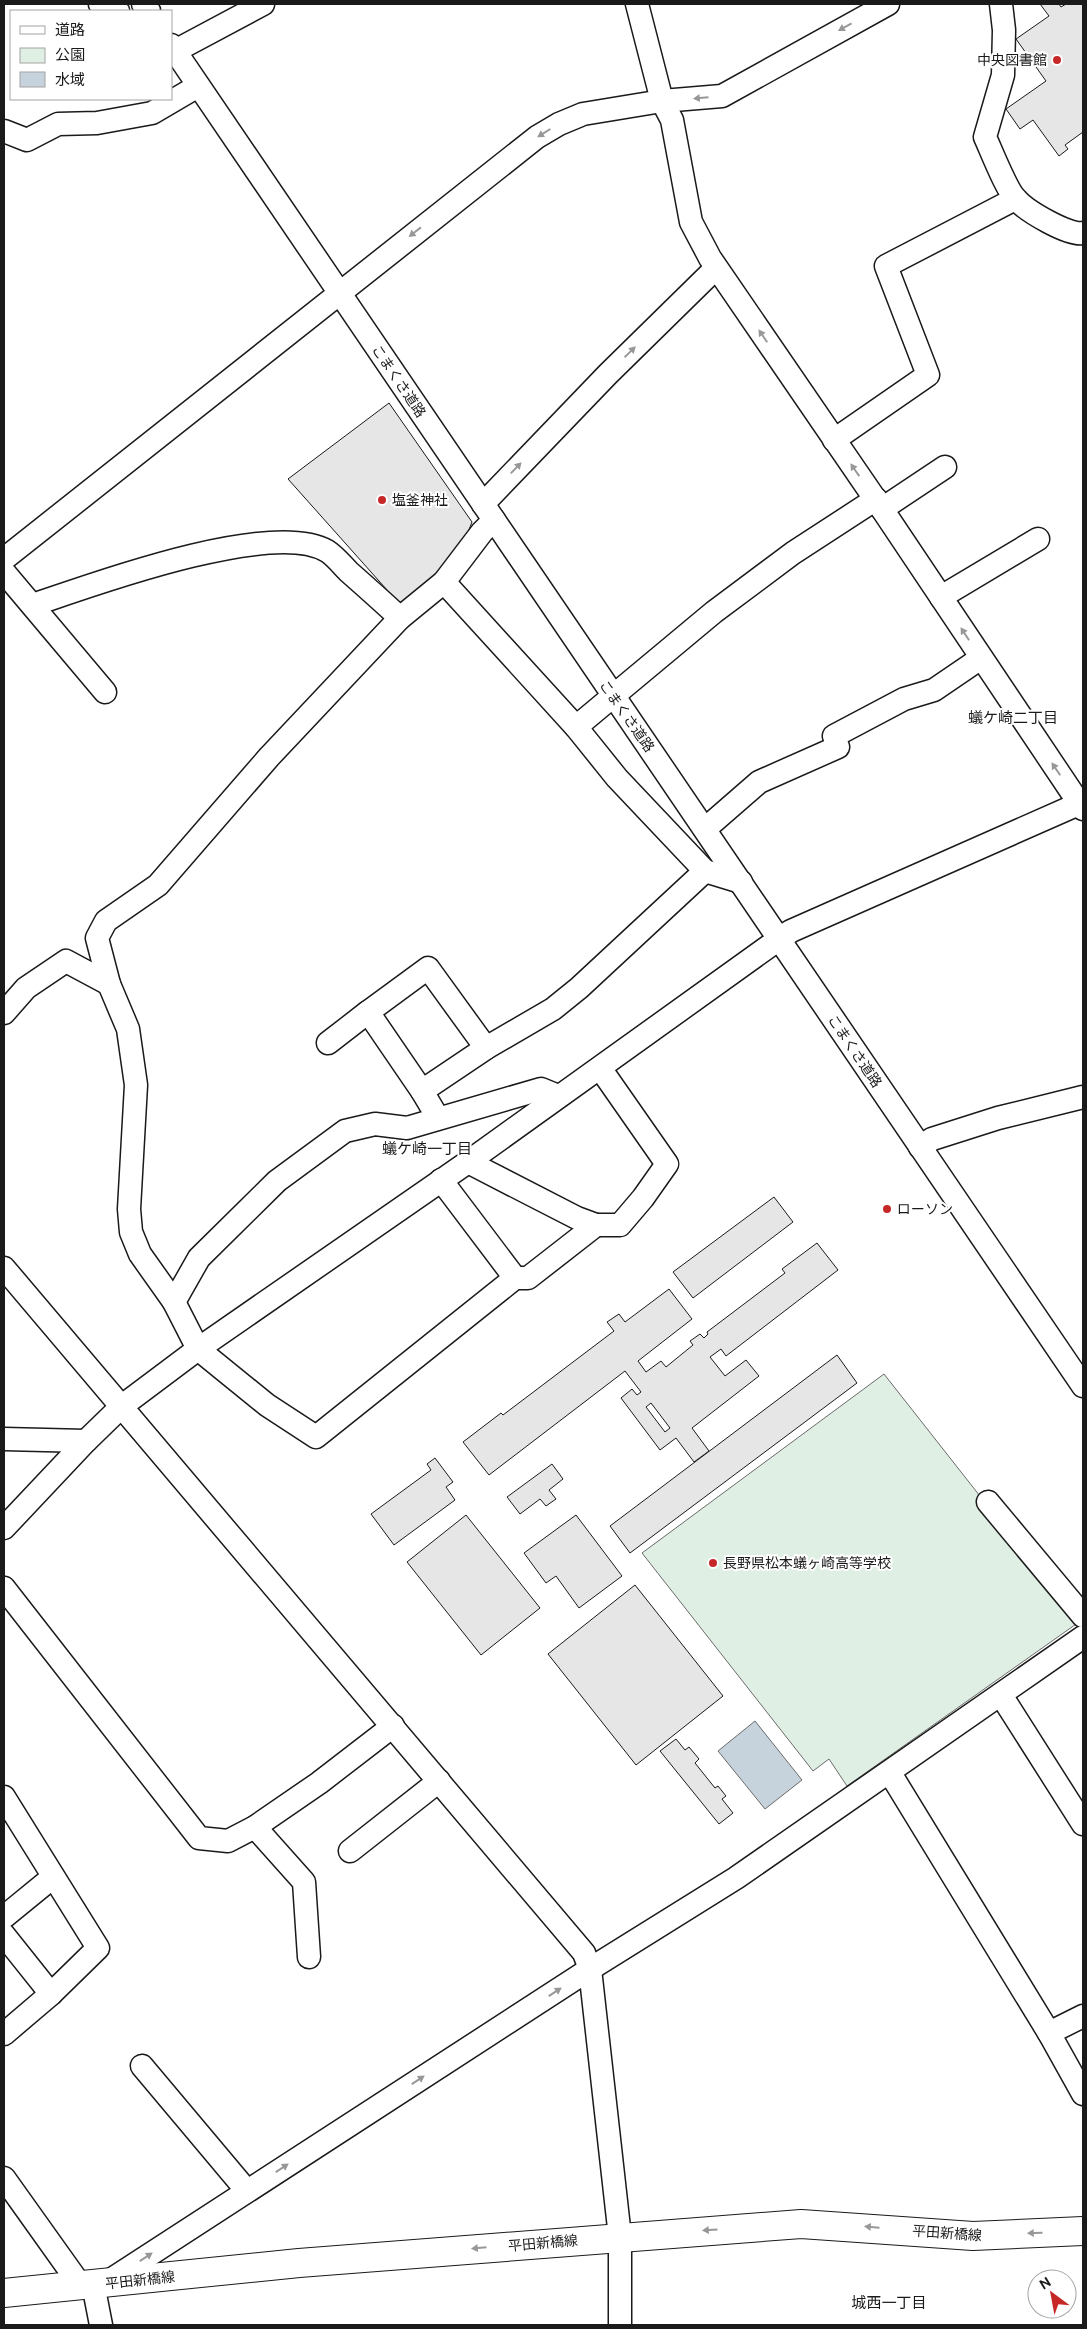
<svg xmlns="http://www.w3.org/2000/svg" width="1087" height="2329" font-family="Ubuntu,'Noto Sans JP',sans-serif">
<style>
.green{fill:#e0efe3;stroke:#6a6a6a}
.water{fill:#c6d2dc;stroke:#6a6a6a}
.building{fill:#e6e6e6;stroke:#1a1a1a;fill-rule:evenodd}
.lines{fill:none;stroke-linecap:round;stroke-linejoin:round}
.minor-casing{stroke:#1a1a1a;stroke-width:25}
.major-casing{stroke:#1a1a1a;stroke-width:30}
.minor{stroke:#fff;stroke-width:22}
.major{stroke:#fff;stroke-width:28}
.oneway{fill:#989898}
.poi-dot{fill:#c62828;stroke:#fff;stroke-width:2}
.labels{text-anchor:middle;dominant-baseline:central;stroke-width:4;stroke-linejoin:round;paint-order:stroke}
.poi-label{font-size:14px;fill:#1a1a1a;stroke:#fff;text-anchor:start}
.street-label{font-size:14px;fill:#1a1a1a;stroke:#fff}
.neighbourhood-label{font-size:15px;fill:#1a1a1a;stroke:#fff}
</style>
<rect width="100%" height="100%" fill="#fff"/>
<path class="green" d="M884 1374 1079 1622 847 1786 829 1759 813 1771 642 1553Z"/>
<path class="water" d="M755 1721 802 1780 765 1809 718 1751Z"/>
<g class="building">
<path d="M1040 4H1059L1061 7 1066 4H1083V132L1065 145 1068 149 1059 156 1033 120 1020 129 1006 109 1046 81 1016 39 1049 16Z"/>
<path d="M389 403 472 522 461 550 404 609 288 479Z"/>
<path d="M774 1197 793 1222 693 1298 673 1272Z"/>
<path d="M817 1243 838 1270 726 1356 721 1349 710 1357 725 1376 746 1360 759 1376 692 1428 709 1451 694 1462 676 1438 660 1450 621 1398 632 1389 637 1395 641 1392 625 1371 489 1475 463 1442 501 1413 503 1415 614 1331 607 1322 619 1314 625 1322 669 1289 692 1319 638 1361 646 1372 661 1361 666 1367 693 1345 690 1341 700 1334 704 1338 708 1334 707 1332 785 1273 782 1269ZM651 1403 670 1428 665 1432 646 1407Z"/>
<path d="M837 1355 857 1383 630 1553 610 1526Z"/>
<path d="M435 1458 453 1482 446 1487 455 1500 394 1545 371 1514 431 1470 427 1464Z"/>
<path d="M552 1464 563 1479 549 1490 556 1499 546 1506 540 1499 520 1514 507 1497Z"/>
<path d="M466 1515 540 1608 481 1655 407 1562Z"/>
<path d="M576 1515 622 1576 579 1608 556 1576 546 1583 524 1553Z"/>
<path d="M635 1585 723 1696 636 1765 548 1654Z"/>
<path d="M676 1739 685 1750 689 1747 699 1759 695 1763 715 1788 718 1786 726 1796 722 1799 733 1813 719 1824 660 1751Z"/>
</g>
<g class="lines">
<g class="minor-casing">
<g id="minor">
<path d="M100 4 118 11"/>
<path d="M143 4 149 11"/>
<path d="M637 4 662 101 672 120 691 222 710 258 882 509 1083 809"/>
<path d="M1001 4 1004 30 1003 75 985 137C991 150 1007 191 1016 199 1026 211 1069 236 1083 233"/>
<path d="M171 45 1083 1386"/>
<path d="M175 51 263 4"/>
<path d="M4 131 27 140 58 124 97 123 152 113 198 86"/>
<path d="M834 440 928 375 886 266 1015 199"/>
<path d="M483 504 608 374 716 268"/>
<path d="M882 509 945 467"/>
<path d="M494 520 482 532 444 582 400 618 269 757 158 885 106 921 97 938 109 984 128 1029 136 1085 129 1209 131 1232 140 1254 174 1302 198 1349 267 1405 316 1437 515 1278H528L596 1225"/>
<path d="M4 559 537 137 559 124 583 114 662 101 722 96 888 4"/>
<path d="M4 572 105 692"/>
<path d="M444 582 576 727 617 778 705 871 741 882"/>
<path d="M941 597 1038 539"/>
<path d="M33 605C94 584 272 519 327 551 335 556 342 565 349 572 366 587 383 602 400 618"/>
<path d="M576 727 714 612 793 553 876 499"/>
<path d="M705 829 759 782 838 747 834 736 904 699 934 690 981 658"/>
<path d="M4 1013 26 988 66 961 109 984"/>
<path d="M328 1043 368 1012"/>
<path d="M422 1091 368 1012 428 968 486 1048"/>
<path d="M438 1118 422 1091 486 1048 553 1009 579 988 705 871"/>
<path d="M920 1147 932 1139 998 1118 1083 1097"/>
<path d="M468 1162 577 1218 596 1225H620L643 1198 667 1164 600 1068"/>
<path d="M441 1180 515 1278"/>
<path d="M4 1268 584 1953 590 1969 620 2237V2325"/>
<path d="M174 1302 199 1258 277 1181 345 1131 375 1124 407 1128 541 1089 558 1096"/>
<path d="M4 1439 86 1441"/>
<path d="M988 1502 1083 1616"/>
<path d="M4 1528 86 1441 122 1406 198 1349 468 1162 779 939 791 931 1083 802"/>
<path d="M4 1588 199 1838 228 1841 255 1827 319 1783 393 1726"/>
<path d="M1001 1695 1083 1824"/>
<path d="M890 1773 1049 2033 1083 2094"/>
<path d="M4 1797 98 1948 51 1994 4 2034"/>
<path d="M255 1827 304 1882 309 1957"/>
<path d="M350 1851 439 1781"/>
<path d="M4 1917 53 1877"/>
<path d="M4 1935 51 1994"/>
<path d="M1049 2033 1083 2016"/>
<path d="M142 2066 247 2191"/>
<path d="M4 2178 81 2286"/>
<path d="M106 2283 590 1969 736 1878 1083 1637"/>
<path d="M93 2284 101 2325"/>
</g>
</g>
<g class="major-casing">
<path id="major" d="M4 2293 299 2263 801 2224 973 2236 1083 2231"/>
</g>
<use href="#minor" class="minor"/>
<use href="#major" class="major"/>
</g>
<defs><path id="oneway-solid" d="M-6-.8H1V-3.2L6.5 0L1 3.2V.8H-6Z" transform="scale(1.25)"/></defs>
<g class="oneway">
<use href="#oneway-solid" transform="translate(845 27) rotate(151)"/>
<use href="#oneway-solid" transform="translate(701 98) rotate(175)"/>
<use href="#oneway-solid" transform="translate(544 133) rotate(148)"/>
<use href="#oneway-solid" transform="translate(415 232) rotate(142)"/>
<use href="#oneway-solid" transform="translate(763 336) rotate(-124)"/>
<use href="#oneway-solid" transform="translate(630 352) rotate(-44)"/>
<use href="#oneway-solid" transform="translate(516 468) rotate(-46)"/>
<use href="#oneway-solid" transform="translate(855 470) rotate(-125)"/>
<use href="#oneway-solid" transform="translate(965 634) rotate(-123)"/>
<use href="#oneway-solid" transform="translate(1056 769) rotate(-124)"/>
<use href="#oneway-solid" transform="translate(555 1992) rotate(-33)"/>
<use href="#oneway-solid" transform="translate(418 2080) rotate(-33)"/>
<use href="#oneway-solid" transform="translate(282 2168) rotate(-33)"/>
<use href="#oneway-solid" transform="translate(872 2227) rotate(-175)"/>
<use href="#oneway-solid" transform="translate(710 2230) rotate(176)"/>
<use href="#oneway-solid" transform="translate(1035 2233) rotate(178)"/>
<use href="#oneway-solid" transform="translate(479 2248) rotate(175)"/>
<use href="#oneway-solid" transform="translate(146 2257) rotate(-33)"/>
</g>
<g class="poi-dot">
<circle cx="1057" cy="60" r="5"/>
<circle cx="382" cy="500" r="5"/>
<circle cx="887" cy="1209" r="5"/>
<circle cx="713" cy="1563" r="5"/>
</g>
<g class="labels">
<g class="poi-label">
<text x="1047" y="60" text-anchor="end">中央図書館</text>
<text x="392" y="500">塩釜神社</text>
<text x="897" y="1209">ローソン</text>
<text x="723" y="1563">長野県松本蟻ヶ崎高等学校</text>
</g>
<g class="street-label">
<text transform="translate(399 381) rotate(56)">こまくさ道路</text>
<text transform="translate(627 716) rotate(55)">こまくさ道路</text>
<text transform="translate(855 1051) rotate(56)">こまくさ道路</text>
<text transform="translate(947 2233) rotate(4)">平田新橋線</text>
<text transform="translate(543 2243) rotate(-5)">平田新橋線</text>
<text transform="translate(140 2280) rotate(-6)">平田新橋線</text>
</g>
<g class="neighbourhood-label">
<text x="1013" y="717">蟻ケ崎二丁目</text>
<text x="427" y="1148">蟻ケ崎一丁目</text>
<text x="889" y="2302">城西一丁目</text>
</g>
</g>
<rect width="1087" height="2329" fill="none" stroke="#1a1a1a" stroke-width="10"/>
<rect x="10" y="10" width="162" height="90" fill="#ffffff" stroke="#a3a3a3"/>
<rect x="20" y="26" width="25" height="8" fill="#ffffff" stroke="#a3a3a3"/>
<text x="55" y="35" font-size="15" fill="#1a1a1a">道路</text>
<rect x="20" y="48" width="25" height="15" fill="#e0efe3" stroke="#a3a3a3"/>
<text x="55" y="60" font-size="15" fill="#1a1a1a">公園</text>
<rect x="20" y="72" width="25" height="15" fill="#c6d2dc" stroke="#a3a3a3"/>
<text x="55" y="85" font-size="15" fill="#1a1a1a">水域</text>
<g transform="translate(1052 2294) rotate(328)"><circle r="24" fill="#ffffff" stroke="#a3a3a3"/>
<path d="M0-4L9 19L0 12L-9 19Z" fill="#c62828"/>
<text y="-8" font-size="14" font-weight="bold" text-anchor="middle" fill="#1a1a1a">N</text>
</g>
</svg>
